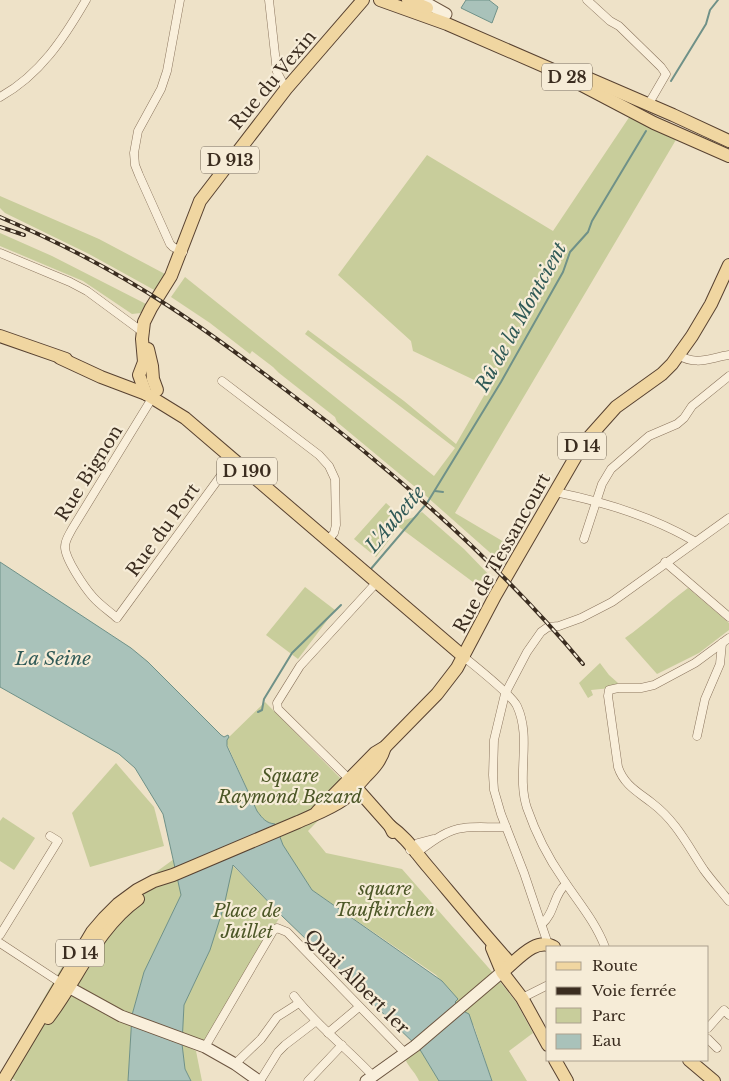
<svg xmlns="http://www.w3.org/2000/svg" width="729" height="1081" font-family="'Libre Baskerville',serif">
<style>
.green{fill:#c8cd9b}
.water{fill:#a9c2ba;stroke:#6f9188}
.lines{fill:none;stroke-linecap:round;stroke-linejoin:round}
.stream{stroke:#6f9188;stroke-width:2}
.street-casing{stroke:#8a745d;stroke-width:9}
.secondary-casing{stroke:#6c5540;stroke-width:13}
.primary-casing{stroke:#584231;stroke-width:14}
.street{stroke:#f9efdb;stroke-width:8}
.secondary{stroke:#f9efdb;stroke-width:11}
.primary{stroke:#f0d6a1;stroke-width:12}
.rail-casing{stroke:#3b2d20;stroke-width:4}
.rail{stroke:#f6ecd7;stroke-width:2;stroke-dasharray:5.5;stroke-linecap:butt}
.labels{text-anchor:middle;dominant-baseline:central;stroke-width:4.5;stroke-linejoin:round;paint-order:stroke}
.shield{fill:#f6ecd7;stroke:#736657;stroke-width:1}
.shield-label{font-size:16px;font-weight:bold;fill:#3b2d20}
.street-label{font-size:18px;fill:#3b2d20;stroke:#f6ecd7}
.park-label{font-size:18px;font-style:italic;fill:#4c5727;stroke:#f6ecd7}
.water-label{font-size:19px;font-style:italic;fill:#305a57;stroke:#f6ecd7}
</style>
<rect width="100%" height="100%" fill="#eee2c8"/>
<g class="green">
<path d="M634 110 680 133 455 513 511 546 504 565 426 496 337 422 335 417 279 373 273 367 252 351 250 354 210 323 171 297 185 277 434 476 455 448 305 334 308 330 404 401 456 444 489 387 413 351 411 341 338 275 427 155 553 231Z"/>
<path d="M0 196 99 239 165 274 156 291 89 254 5 213 0 208Z"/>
<path d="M0 233 52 256 148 305 141 313 132 314 83 281 0 246Z"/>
<path d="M386 503 405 520 414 517 422 512 464 549 492 578 473 582 399 527 376 557 354 539Z"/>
<path d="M305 587 335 610 298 659 266 635Z"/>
<path d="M688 588 729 623V630L699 653 657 674 625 638C647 623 666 604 688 588Z"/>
<path d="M600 663 609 675 618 683 611 688 591 690 593 695 588 698 579 683Z"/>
<path d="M265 702 350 788 308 831 326 853 402 869 494 974 516 1002 533 1033 509 1051 527 1081H492L474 1026 455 1002 458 999 436 975 312 890 283 845 275 824C266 823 263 819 257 811L226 742 227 739Z"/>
<path d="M116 763 154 807 164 846 90 867 72 813Z"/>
<path d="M3 817 35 838 14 870 0 861V821Z"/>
<path d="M174 859 181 895 144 972 132 1015 128 1081H16L1 1072 66 960 108 907Z"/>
<path d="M232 865 281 915 207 1040 199 1041 182 1034 184 1005 210 950Z"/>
<path d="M182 1044 196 1051 202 1081H191L185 1069Z"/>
<path d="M419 1048 439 1081H419C417 1075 409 1067 406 1061L408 1056Z"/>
</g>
<g class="water">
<path d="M466 0H489L498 7 492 23 461 8Z"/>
<path d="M0 562 131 648 148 662 221 735 224 737 228 735 229 737 227 740V746L257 811C263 819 266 823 275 824L283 845 312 890 442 981 458 999 455 1002 465 1012 469 1014 492 1081H439L419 1048 281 915 233 865 224 906 210 950 184 1005 182 1044 185 1069 191 1081H128L132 1015 144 972 181 895 163 814 135 768 119 754 0 687Z"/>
</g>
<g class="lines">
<g class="stream">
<path d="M671 81 706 24 710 10 718 0"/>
<path d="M435 491 443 492"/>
<path d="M370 570 427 503 501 382 563 272 570 252 588 232 592 221 646 131"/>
<path d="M258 712 262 710 264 699 292 653 341 605"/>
</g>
<g class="street-casing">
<g id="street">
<path d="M180 0 167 71 161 89 138 131 134 153 135 165 139 175 170 244 173 247 183 252"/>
<path d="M269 0 277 72 286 89"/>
<path d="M587 0 610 21 619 26 661 67 666 74 648 105"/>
<path d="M0 97C40 75 64 38 86 0"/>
<path d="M0 253 70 282 87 291 144 333"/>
<path d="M678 355C697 366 709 358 729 355"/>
<path d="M222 381 319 455 329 466 335 479 336 525 334 533 328 540"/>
<path d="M154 395 72 529C69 535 65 540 65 547 65 559 85 588 93 597 100 605 109 611 117 618L233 459"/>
<path d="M555 492C605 502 651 516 694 541"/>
<path d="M584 539 602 484 611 469 649 436 677 424 684 418 692 406 729 376"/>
<path d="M665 562 729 617"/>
<path d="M729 638 695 663 654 685 641 688H618L609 690 608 696 618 767C624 785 638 792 652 803 676 821 688 846 704 870 712 881 721 891 729 901"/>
<path d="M464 657C475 666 512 695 517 706 532 738 516 775 527 808 535 831 549 859 563 879 578 902 595 921 605 947"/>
<path d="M697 736 705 699 720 664 722 643"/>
<path d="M350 780 278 709 277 703 300 666 377 582"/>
<path d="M410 850 418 843 433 839"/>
<path d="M415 854C429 844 445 830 463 828 477 826 492 828 506 827"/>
<path d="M542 924C555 913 553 895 566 884"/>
<path d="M0 935 58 841 50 836"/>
<path d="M0 943 61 983"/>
<path d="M548 944 524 873 501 814 494 790 493 775 494 740 505 694 527 652 541 632 548 627 559 626 581 618 612 602 729 518"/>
<path d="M294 996C317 1026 347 1048 372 1075"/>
<path d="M522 998 548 985"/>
<path d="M708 1028 724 1010 729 1015"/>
<path d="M328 1033 359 1007"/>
<path d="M708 1039 717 1048"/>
<path d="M205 1047 273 931 277 928 287 932 405 1053"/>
<path d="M235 1064 261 1039 277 1017 299 1003"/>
<path d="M260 1081 278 1052 285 1045 315 1022"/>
<path d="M308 1081 342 1045"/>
</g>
</g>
<g class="secondary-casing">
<g id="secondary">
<path d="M421 0 446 14"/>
<path d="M61 983 121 1016 205 1047 235 1064 259 1081"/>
<path d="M366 1081 415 1046 502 972"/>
</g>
</g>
<g class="primary-casing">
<g id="primary">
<path d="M380 0 447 24 553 70 654 123 729 156"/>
<path d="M408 0 427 8"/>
<path d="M578 74 673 115 729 141"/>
<path d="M0 336 66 359"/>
<path d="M148 349 152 366 153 379 157 390"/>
<path d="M60 358 101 377 146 394 185 418 464 657"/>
<path d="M146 394 139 375 144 362 142 339 144 322 151 308 171 276 200 201 286 89 363 0"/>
<path d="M351 782 390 826 393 832"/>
<path d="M317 812 375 753 385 747 437 694 457 668 495 596 583 444 616 407 662 374 672 364 692 336 711 304 729 265"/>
<path d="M390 826C408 839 415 852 429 868 456 900 483 933 511 964"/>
<path d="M492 948 502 972 522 998 548 1045"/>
<path d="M506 969C519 958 536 937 554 947"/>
<path d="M48 1018C78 979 97 928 138 899"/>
<path d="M555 1060 567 1081"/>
<path d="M689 1060 714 1081"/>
<path d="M3 1081 92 932 104 918 118 904 137 890 154 881 173 875 298 822C313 815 330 809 344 799 352 792 359 784 366 776 375 767 381 760 385 747"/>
</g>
</g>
<use href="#street" class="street"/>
<use href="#secondary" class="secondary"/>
<use href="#primary" class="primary"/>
<g class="rail-casing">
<g id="rail">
<path d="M0 217C59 242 117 272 170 307 210 333 249 362 287 391 395 472 496 560 583 664"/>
<path d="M0 227 24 235"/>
</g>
</g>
<use href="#rail" class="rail"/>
</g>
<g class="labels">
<g class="shield">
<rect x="542" y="63.5" width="50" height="27" rx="4"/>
<rect x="201" y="146.5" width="58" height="27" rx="4"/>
<rect x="558" y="432.5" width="48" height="27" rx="4"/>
<rect x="217" y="457.5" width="60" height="27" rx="4"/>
<rect x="56" y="939.5" width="48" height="27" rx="4"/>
</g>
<g class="shield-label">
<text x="567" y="77">D 28</text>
<text x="230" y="160">D 913</text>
<text x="582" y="446">D 14</text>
<text x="247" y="471">D 190</text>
<text x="80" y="953">D 14</text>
</g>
<g class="street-label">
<text transform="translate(273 80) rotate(-50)">Rue du Vexin</text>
<text transform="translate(89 473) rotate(-58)">Rue Bignon</text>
<text transform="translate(163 530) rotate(-54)">Rue du Port</text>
<text transform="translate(502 553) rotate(-61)">Rue de Tessancourt</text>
<text transform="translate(357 982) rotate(45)">Quai Albert 1er</text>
</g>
<g class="park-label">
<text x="290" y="776">Square<tspan x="290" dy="21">Raymond Bezard</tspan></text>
<text x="385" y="889">square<tspan x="385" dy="21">Taufkirchen</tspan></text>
<text x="247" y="911">Place de<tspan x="247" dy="21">Juillet</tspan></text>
</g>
<g class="water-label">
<text transform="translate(521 317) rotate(-61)">Rû de la Montcient</text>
<text transform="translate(395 519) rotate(-50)">L'Aubette</text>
<text x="53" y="658">La Seine</text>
</g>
</g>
<rect x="546" y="946" width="162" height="115" fill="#f6ecd7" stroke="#aba08e"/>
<rect x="556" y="962" width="25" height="8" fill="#f0d6a1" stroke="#aba08e"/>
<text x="592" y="971" font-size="15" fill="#3b2d20">Route</text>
<rect x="556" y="987" width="25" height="8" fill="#3b2d20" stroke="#aba08e"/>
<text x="592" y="996" font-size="15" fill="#3b2d20">Voie ferrée</text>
<rect x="556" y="1008" width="25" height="15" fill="#c8cd9b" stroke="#aba08e"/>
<text x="592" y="1021" font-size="15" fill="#3b2d20">Parc</text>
<rect x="556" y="1034" width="25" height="15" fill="#a9c2ba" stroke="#aba08e"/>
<text x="592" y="1046" font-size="15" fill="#3b2d20">Eau</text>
</svg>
